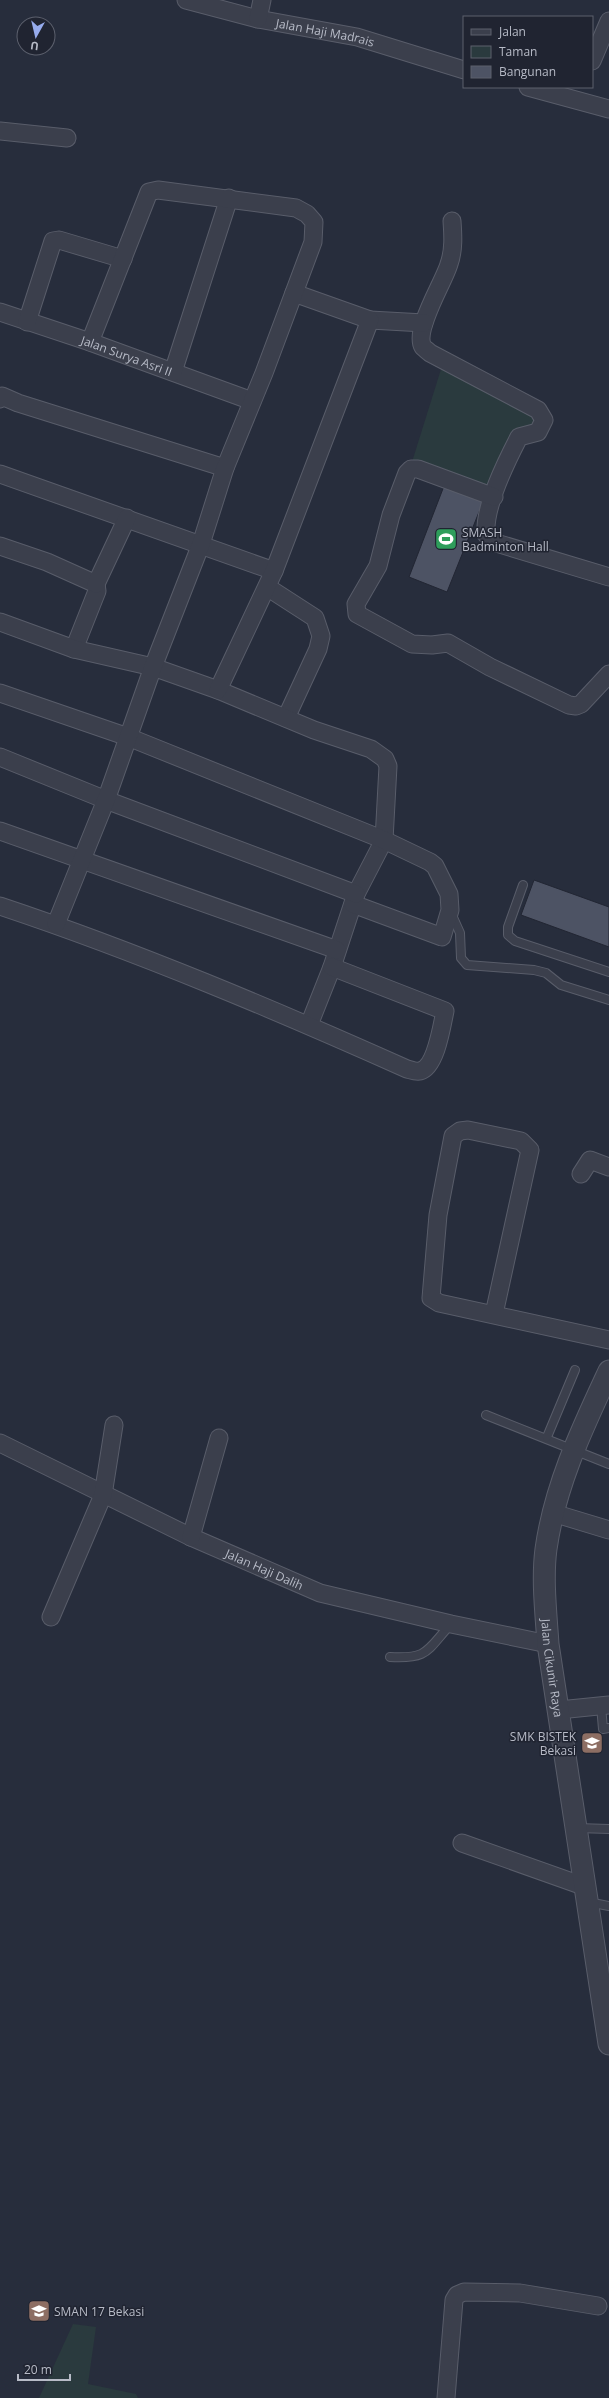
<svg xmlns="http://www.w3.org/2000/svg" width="609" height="2398" font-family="'Open Sans',sans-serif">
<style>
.green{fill:#2a3a3e}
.building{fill:#4d5364;stroke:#222633}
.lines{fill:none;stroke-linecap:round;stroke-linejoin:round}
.service-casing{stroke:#595d6a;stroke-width:10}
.minor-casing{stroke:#595d6a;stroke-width:19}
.tertiary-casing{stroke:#595d6a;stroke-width:23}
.service{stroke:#3b3f4c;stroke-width:8}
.minor{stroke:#3b3f4c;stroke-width:17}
.tertiary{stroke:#3b3f4c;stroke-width:21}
.labels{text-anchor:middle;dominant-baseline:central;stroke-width:3;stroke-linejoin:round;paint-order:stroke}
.street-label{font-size:12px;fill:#b7bbc7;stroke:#202431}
.poi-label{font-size:12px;fill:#b7bbc7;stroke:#202431;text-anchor:start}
</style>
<rect width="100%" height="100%" fill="#272d3c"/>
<g class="green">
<path d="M442 366 537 415 532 429 489 490 412 462Z"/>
<path d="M73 2324 96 2327 88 2384 136 2394 138 2398H39Z"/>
</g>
<g class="building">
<path d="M444 486 483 502 447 592 409 577Z"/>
<path d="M534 880 609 907V947L521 915Z"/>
</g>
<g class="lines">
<g class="service-casing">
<g id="service">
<path d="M523 885 508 927V935L515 941 609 972"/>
<path d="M451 913 460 933 461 958 467 965 534 970 546 973 561 985 609 1000"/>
<path d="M486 1415 609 1464"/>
<path d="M547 1437 575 1370"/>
<path d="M390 1657C429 1659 426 1651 451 1624"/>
<path d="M601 1706 603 1729 609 1728"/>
<path d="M577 1828 609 1829"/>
<path d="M588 1902 609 1906"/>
</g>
</g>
<g class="minor-casing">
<g id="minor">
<path id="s1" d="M186 0 258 19 357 37 464 70"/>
<path d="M258 19 262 0"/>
<path d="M592 61 609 21"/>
<path d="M528 87 609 109"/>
<path d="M0 131 67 138"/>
<path d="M452 221C453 235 454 250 449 264 444 282 413 330 423 347 425 349 428 351 430 353L538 410 544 420 538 432 519 437C506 462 484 506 486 534L493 542 609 577"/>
<path id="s2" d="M0 312 90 342 252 401"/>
<path d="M370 320 424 323"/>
<path d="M27 322 53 241 59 240 123 259"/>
<path d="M173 372 229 198"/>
<path d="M0 399 2 396 18 403 225 468"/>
<path d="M0 474 274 571"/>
<path d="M494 497 418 469H411L407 473 391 515 378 566 356 604 357 614 412 644 432 645 448 643 490 667 569 705 576 706 581 704 609 674"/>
<path d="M0 546 47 562 96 584 97 591 74 649"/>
<path d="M96 584 127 518"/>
<path d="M267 587 315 618 321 636 318 649 286 718"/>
<path d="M0 622 74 649 153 667 218 690 314 730 371 749 385 759 388 766 384 840 356 894 332 967 309 1025"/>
<path d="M218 690 274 571 370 320 294 293"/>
<path d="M0 693 128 737 384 840 430 862 435 866 449 894 450 910 442 937 353 904"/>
<path d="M0 757 106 800 356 894"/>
<path d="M0 831 337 950"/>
<path d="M0 906C138 952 275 1010 407 1069 411 1070 416 1072 420 1071 436 1067 442 1025 445 1011L332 967"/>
<path d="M56 924 106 800 153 667 201 544 225 468 264 373 313 242 314 222 307 214 296 208 158 190 149 192 90 342"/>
<path d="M581 1174 590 1160 609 1167"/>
<path d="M494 1314 530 1150 521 1141 468 1130 460 1131 453 1136 438 1215 431 1298 439 1303 609 1340"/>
<path id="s3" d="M0 1443 191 1537 320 1593 451 1624 548 1644"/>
<path d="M553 1513 609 1530"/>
<path d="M191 1537 219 1438"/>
<path d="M51 1617 103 1495 114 1425"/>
<path d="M559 1710 609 1705"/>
<path d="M462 1843 586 1887"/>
<path d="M446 2398 454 2300 457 2295 464 2292 520 2293 598 2306"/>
</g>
</g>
<g class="tertiary-casing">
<g id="tertiary">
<path id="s4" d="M609 1371C582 1429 555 1485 546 1549 542 1579 546 1613 548 1644L609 2044"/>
</g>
</g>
<use href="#service" class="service"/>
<use href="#minor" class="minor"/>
<use href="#tertiary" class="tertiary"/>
</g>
<defs>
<g id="stadium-square" transform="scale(1.15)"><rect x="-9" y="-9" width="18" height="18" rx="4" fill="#2e9e5b" stroke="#202431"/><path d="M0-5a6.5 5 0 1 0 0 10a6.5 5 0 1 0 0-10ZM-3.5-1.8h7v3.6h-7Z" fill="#fff"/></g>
<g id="school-square" transform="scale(1.15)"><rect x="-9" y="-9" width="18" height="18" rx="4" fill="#8d6e63" stroke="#202431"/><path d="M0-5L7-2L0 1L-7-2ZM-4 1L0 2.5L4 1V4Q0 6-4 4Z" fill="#fff"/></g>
</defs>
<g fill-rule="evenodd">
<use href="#stadium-square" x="446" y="539"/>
<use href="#school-square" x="592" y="1743"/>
<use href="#school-square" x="39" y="2311"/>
</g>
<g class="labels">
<g class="street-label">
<text stroke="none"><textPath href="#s1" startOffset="143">Jalan Haji Madrais</textPath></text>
<text stroke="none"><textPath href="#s2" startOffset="134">Jalan Surya Asri II</textPath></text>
<text stroke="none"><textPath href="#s3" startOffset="293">Jalan Haji Dalih</textPath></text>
<text stroke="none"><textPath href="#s4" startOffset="309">Jalan Cikunir Raya</textPath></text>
</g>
<g class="poi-label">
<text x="462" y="532">SMASH<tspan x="462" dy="14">Badminton Hall</tspan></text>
<text x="576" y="1736" text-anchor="end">SMK BISTEK<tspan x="576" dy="14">Bekasi</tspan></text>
<text x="54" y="2311">SMAN 17 Bekasi</text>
</g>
</g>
<rect x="463" y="16" width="130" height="72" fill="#202431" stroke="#5c606d"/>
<rect x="471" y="29" width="20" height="6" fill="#3b3f4c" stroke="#5c606d"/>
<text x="499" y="36" font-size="12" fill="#b7bbc7">Jalan</text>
<rect x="471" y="46" width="20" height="12" fill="#2a3a3e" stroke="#5c606d"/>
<text x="499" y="56" font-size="12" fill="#b7bbc7">Taman</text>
<rect x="471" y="66" width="20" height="12" fill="#4d5364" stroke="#5c606d"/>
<text x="499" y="76" font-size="12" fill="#b7bbc7">Bangunan</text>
<g transform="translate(36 36) rotate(188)"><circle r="19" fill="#202431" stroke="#5c606d"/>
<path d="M0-3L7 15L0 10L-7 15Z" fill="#96abed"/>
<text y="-6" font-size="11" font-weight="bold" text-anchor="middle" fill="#b7bbc7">U</text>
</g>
<path d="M18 2374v6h52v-6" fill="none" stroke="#b7bbc7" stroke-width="2"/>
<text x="24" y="2374" font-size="12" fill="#b7bbc7" stroke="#202431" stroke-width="3" paint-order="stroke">20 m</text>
</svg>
